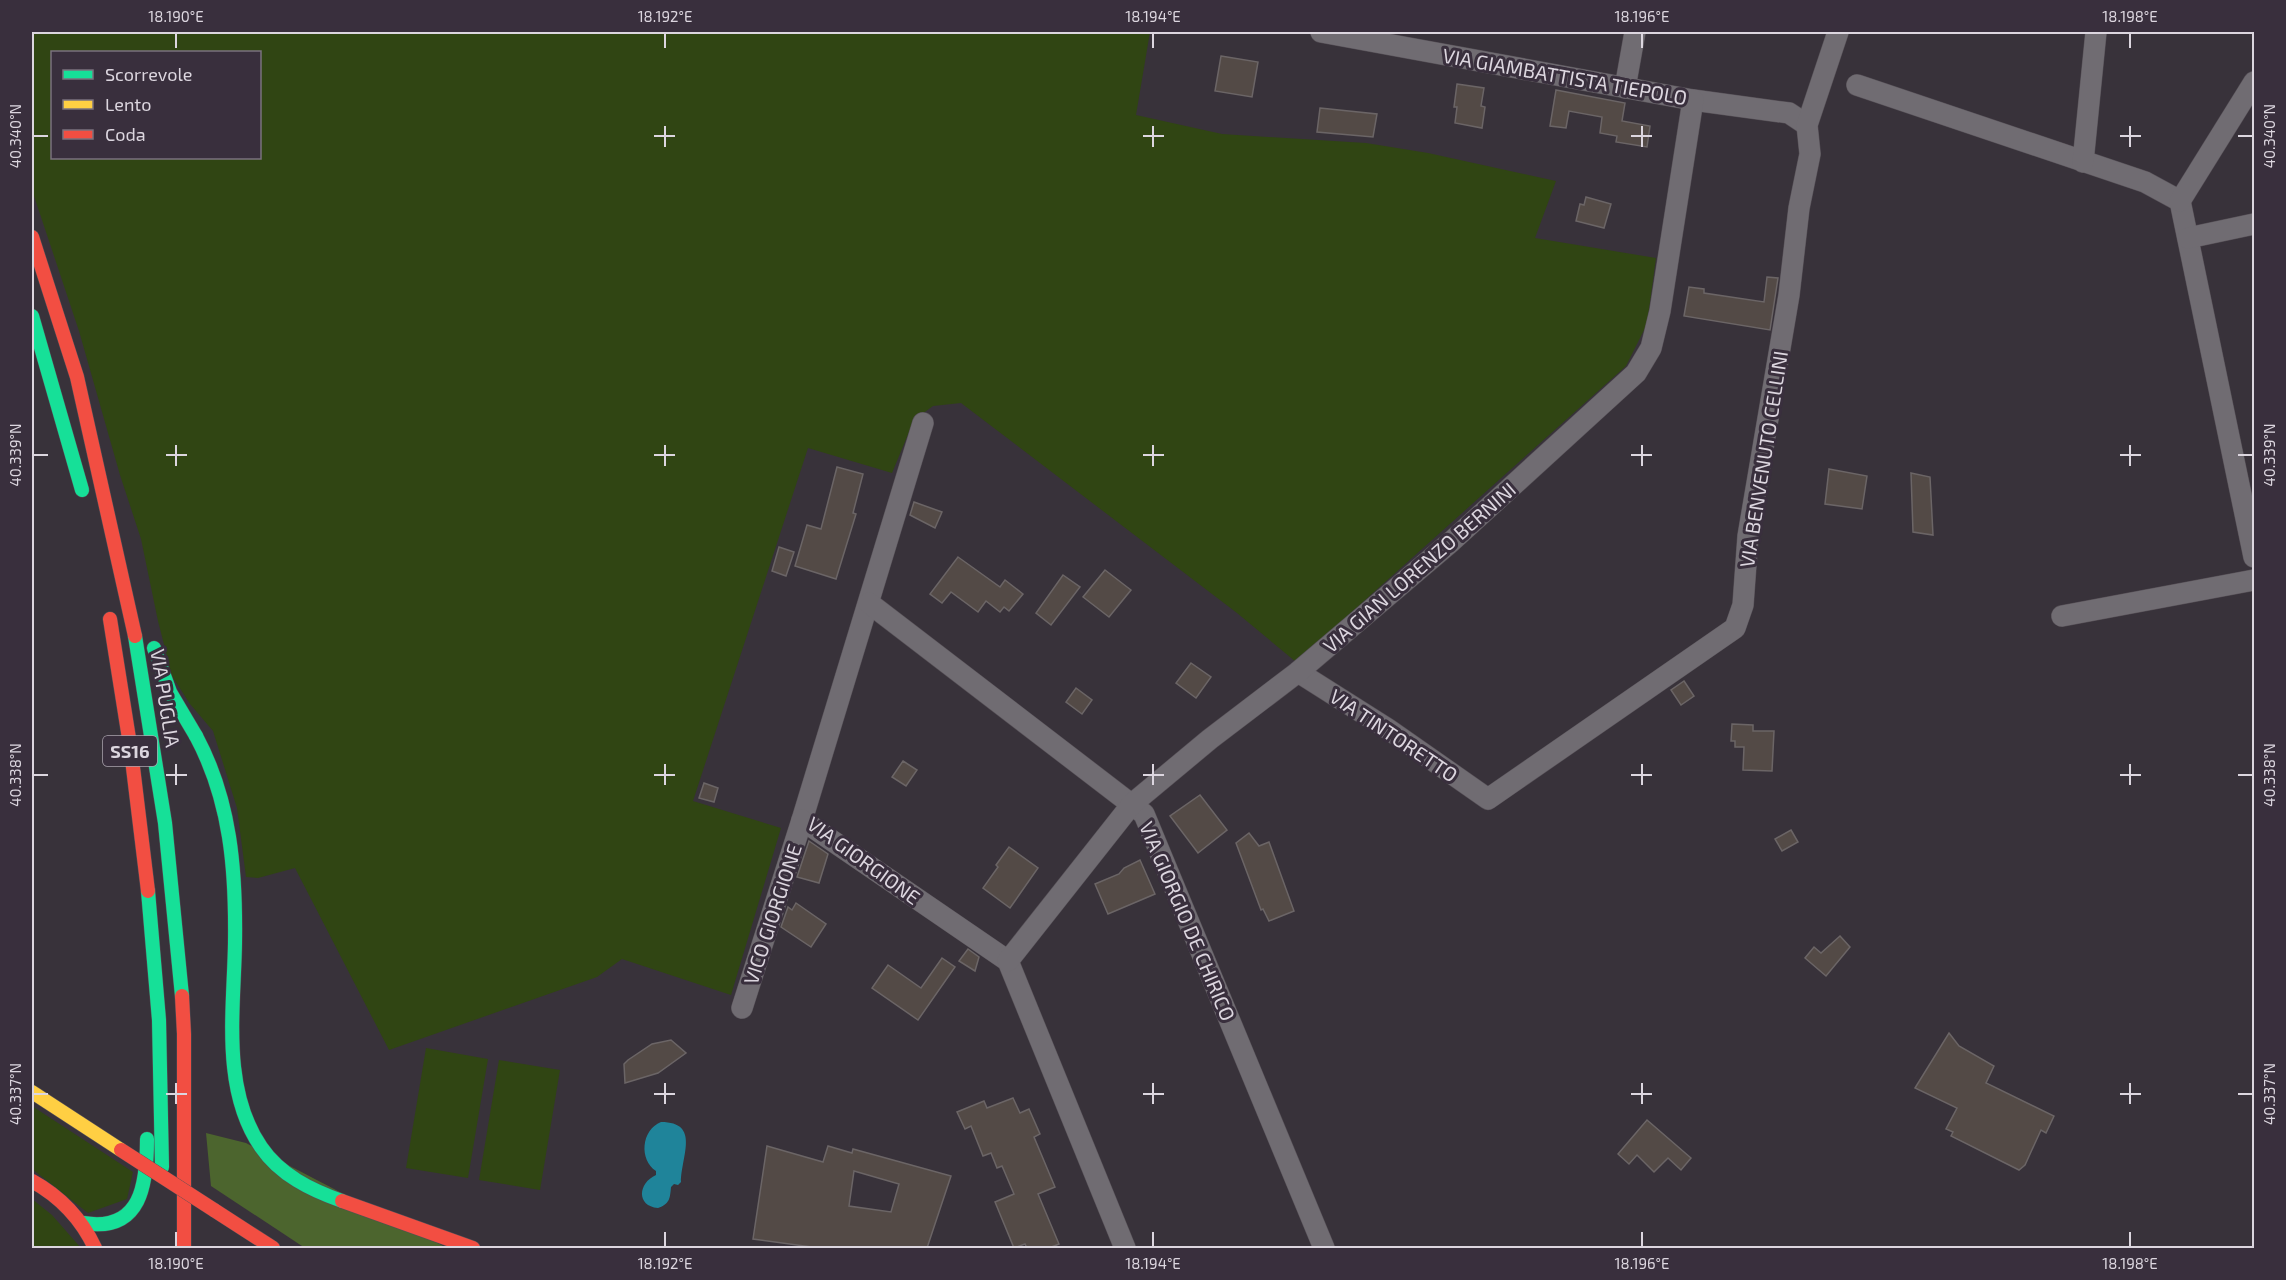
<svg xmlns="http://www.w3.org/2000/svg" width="2286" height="1280" font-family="'Exo 2',sans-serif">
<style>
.green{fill:#304513;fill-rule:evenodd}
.forest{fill:#4c652e}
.water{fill:#1f849a}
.building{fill:#534a46;stroke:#6b6566;stroke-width:1.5;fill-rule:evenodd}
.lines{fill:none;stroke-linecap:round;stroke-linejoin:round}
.street-casing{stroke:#554f56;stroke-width:22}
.fast-casing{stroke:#554f56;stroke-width:15}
.slow-casing{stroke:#554f56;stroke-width:15}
.jam-casing{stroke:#554f56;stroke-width:15}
.street{stroke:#706c72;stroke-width:21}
.fast{stroke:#16e098;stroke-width:14}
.slow{stroke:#ffcf43;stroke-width:14}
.jam{stroke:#f24e42;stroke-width:14}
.jam-bridge-casing{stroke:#554f56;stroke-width:15;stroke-linecap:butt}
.jam-bridge{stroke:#f24e42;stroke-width:14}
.ticks{fill:none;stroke:#dcd6df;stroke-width:2}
.labels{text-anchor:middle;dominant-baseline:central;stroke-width:6;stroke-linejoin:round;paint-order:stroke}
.shield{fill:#392f3d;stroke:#aba4ae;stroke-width:1.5}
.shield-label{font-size:18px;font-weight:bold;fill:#dcd6df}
.street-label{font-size:20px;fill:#dcd6df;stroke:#392f3d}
.neatline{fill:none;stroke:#dcd6df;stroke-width:2}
.ticks-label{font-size:15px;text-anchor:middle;fill:#dcd6df}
</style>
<rect width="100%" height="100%" fill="#38323a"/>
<g class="green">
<path d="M32 32H1150L1136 115 1222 134 1366 143 1428 153 1556 181 1535 238 1656 258 1647 324 1626 366 1296 662 1237 613 961 403 933 406 914 420 892 473 808 448 693 801 781 828 731 995 622 959 597 977 389 1050 295 868 258 878 246 877 237 808 213 731 190 704 172 676 158 621 141 539 120 475 79 331 32 190ZM52 52H260V158H52Z"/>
<path d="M426 1048 488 1059 468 1178 406 1168Z"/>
<path d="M499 1060 560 1070 540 1190 479 1180Z"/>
<path d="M32 1106 133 1172 127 1199 88 1213 32 1169Z"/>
<path d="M32 1199 52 1215 81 1248H32Z"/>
</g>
<path class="forest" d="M206 1133 246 1143 447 1248H305L211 1186Z"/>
<path class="water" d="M661 1122C701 1122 681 1157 681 1182L678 1185 674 1184 671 1187C670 1198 670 1204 658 1208 636 1206 638 1183 656 1175V1171C639 1160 641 1130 661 1122Z"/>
<g class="building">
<path d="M1221 56 1258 62 1252 97 1215 91Z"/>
<path d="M1457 84 1484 88 1481 106 1485 107 1482 128 1455 123 1457 107H1454Z"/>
<path d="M1556 90 1625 103 1622 121 1650 126 1647 147 1616 142 1617 136 1600 133 1602 117 1569 111 1566 128 1550 126Z"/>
<path d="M1320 108 1377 114 1373 137 1317 132Z"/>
<path d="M1586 197 1611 204 1604 228 1576 221 1580 204 1584 205Z"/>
<path d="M1767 277 1778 278 1770 330 1684 316 1689 287 1704 289V293L1764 302Z"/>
<path d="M837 467 863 474 853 513 856 514 836 579 795 566 807 525 821 529Z"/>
<path d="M1829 469 1867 476 1862 509 1825 504Z"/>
<path d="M1911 473 1930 477 1933 535 1913 532Z"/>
<path d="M914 502 942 512 935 528 910 515Z"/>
<path d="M779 547 794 552 786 576 772 571Z"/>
<path d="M958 557 1000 587 1005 580 1023 594 1009 611 1004 607 1000 612 986 601 978 612 951 592 942 603 930 594Z"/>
<path d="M1105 570 1131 590 1109 617 1083 597Z"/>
<path d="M1063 575 1080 587 1051 625 1036 613Z"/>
<path d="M1191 663 1211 677 1196 698 1176 683Z"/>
<path d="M1684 681 1694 696 1681 705 1671 690Z"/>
<path d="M1076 688 1092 700 1082 714 1066 702Z"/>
<path d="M1732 724 1753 725V731H1774L1772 771 1743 770 1744 747H1735V741H1731Z"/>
<path d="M903 761 917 770 906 786 892 777Z"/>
<path d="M704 783 718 788 714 802 699 798Z"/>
<path d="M1200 795 1227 830 1198 853 1170 816Z"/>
<path d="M1791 830 1798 842 1782 851 1775 839Z"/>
<path d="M1249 833 1259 846 1269 842 1294 911 1269 921 1263 909 1261 910 1236 843Z"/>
<path d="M809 841 828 854 819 883 797 877Z"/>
<path d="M1009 847 1038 868 1010 908 983 888 998 867 996 865Z"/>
<path d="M1140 860 1155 894 1108 914 1095 884 1119 874 1124 868Z"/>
<path d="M796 903 826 924 811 947 781 927 788 907 792 910Z"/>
<path d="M1840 936 1850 947 1826 976 1805 958 1814 947 1821 953Z"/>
<path d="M968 949 979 957 975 971 959 961Z"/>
<path d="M942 958 955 967 918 1020 872 988 888 965 921 988Z"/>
<path d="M1949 1033 1959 1046 1994 1066 1986 1083 2054 1116 2046 1133 2041 1130 2025 1165 2019 1170 1951 1136 1953 1132 1946 1129 1957 1108 1915 1088Z"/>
<path d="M671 1040 686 1053 658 1073 625 1083 624 1064 628 1060 652 1044Z"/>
<path d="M1013 1098 1020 1113 1029 1109 1040 1134 1034 1137 1055 1187 1038 1194 1059 1244 1049 1248H1027L1025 1244 1014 1248 995 1202 1014 1194 1002 1166 997 1168 991 1153 983 1156 971 1126 965 1129 957 1112 984 1101 987 1108Z"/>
<path d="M1647 1120 1691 1158 1681 1170 1668 1158 1654 1172 1637 1155 1629 1164 1618 1154Z"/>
<path d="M767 1146 823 1162 828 1146 852 1153 853 1149 951 1176 927 1248H819L753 1239ZM854 1171 899 1184 891 1212 849 1206Z"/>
</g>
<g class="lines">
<g class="street-casing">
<g id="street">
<path d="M1321 32 1693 100 1789 113 1807 125"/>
<path d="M1857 85 2145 182 2180 201 2254 557"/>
<path d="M1625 88 1635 32"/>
<path d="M2083 162 2096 32"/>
<path d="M2180 201 2254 82"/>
<path d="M2188 238 2254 224"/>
<path d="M923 423 802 820 1008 961 1125 1248"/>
<path d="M869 603 1144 814 1324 1248"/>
<path d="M2062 616 2254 580"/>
<path d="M1298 672 1388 729 1488 799 1735 628 1743 605 1748 536 1789 295 1799 208 1810 154 1807 125 1838 32"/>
<path d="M1008 961 1132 804 1210 739 1298 672 1452 541 1636 373 1651 348 1660 311 1693 100"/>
<path d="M742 1008 802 820"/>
</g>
</g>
<g class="fast-casing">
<g id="fast">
<path d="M32 316 82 490"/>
<path d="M135 636 165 823 182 996"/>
<path d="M154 648 170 692 196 736"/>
<path d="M196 736C231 801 236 871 235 943 234 1009 221 1089 261 1147 280 1175 311 1190 342 1201"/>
<path d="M148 891 159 1020 162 1167"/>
<path d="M83 1223C142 1233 147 1183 147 1139"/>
</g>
</g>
<g class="slow-casing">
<path id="slow" d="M32 1092 121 1150"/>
</g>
<g class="jam-casing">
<g id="jam">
<path d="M32 237 77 377 135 636"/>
<path d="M110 619 131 751 148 891"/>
<path d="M182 996 184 1034V1248"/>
<path d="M32 1181C61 1197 81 1218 95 1248"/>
<path d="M342 1201 473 1248"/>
<path d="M214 1210 273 1248"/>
</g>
</g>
<use href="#street" class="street"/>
<use href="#fast" class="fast"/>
<use href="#slow" class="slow"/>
<use href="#jam" class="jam"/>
<g class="jam-bridge-casing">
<path id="jam-bridge" d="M121 1150 214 1210"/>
</g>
<use href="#jam-bridge" class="jam-bridge"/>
</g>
<path class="ticks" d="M176 33V48M665 33V48M1153 33V48M1642 33V48M2130 33V48M665 126V147M1153 126V147M1642 126V147M2130 126V147M33 136H48M654 136H675M1143 136H1164M1631 136H1652M2120 136H2141M2238 136H2253M176 445V466M665 445V466M1153 445V466M1642 445V466M2130 445V466M33 455H48M166 455H187M654 455H675M1143 455H1164M1631 455H1652M2120 455H2141M2238 455H2253M176 764V785M665 764V785M1153 764V785M1642 764V785M2130 764V785M33 775H48M166 775H187M654 775H675M1143 775H1164M1631 775H1652M2120 775H2141M2238 775H2253M176 1083V1104M665 1083V1104M1153 1083V1104M1642 1083V1104M2130 1083V1104M33 1094H48M166 1094H187M654 1094H675M1143 1094H1164M1631 1094H1652M2120 1094H2141M2238 1094H2253M176 1232V1247M665 1232V1247M1153 1232V1247M1642 1232V1247M2130 1232V1247"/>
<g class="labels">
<rect class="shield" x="103" y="736" width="54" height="30" rx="4.5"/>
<g class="shield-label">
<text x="130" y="751">SS16</text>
</g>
<g class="street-label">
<text transform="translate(1565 76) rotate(10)">VIA GIAMBATTISTA TIEPOLO</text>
<text transform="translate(1763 459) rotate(-81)">VIA BENVENUTO CELLINI</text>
<text transform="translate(1419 567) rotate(-41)">VIA GIAN LORENZO BERNINI</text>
<text transform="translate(166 698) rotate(81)">VIA PUGLIA</text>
<text transform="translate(1394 735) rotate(34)">VIA TINTORETTO</text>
<text transform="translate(864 860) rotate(36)">VIA GIORGIONE</text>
<text transform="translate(772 914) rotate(-72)">VICO GIORGIONE</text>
<text transform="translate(1188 921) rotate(67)">VIA GIORGIO DE CHIRICO</text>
</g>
</g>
<rect width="2286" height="1280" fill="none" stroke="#392f3d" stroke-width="66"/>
<rect x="51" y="51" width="210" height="108" fill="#392f3d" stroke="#7a727e" stroke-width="1.5"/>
<rect x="63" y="70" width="30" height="9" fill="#16e098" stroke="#7a727e" stroke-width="1.5"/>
<text x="105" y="81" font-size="18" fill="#dcd6df">Scorrevole</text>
<rect x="63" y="100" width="30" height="9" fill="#ffcf43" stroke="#7a727e" stroke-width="1.5"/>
<text x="105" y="111" font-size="18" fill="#dcd6df">Lento</text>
<rect x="63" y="130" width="30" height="9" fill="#f24e42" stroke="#7a727e" stroke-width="1.5"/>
<text x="105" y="141" font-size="18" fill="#dcd6df">Coda</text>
<rect x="33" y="33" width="2220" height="1214" class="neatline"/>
<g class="ticks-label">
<text x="176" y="22">18.190°E</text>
<text x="665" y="22">18.192°E</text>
<text x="1153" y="22">18.194°E</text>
<text x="1642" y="22">18.196°E</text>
<text x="2130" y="22">18.198°E</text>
<text transform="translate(16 136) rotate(-90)" y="5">40.340°N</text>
<text transform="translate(2270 136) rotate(-90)" y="5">40.340°N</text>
<text transform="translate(16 455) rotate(-90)" y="5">40.339°N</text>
<text transform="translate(2270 455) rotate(-90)" y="5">40.339°N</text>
<text transform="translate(16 775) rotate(-90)" y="5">40.338°N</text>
<text transform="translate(2270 775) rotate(-90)" y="5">40.338°N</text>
<text transform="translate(16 1094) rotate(-90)" y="5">40.337°N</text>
<text transform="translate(2270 1094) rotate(-90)" y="5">40.337°N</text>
<text x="176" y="1269">18.190°E</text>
<text x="665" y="1269">18.192°E</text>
<text x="1153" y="1269">18.194°E</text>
<text x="1642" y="1269">18.196°E</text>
<text x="2130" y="1269">18.198°E</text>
</g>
</svg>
